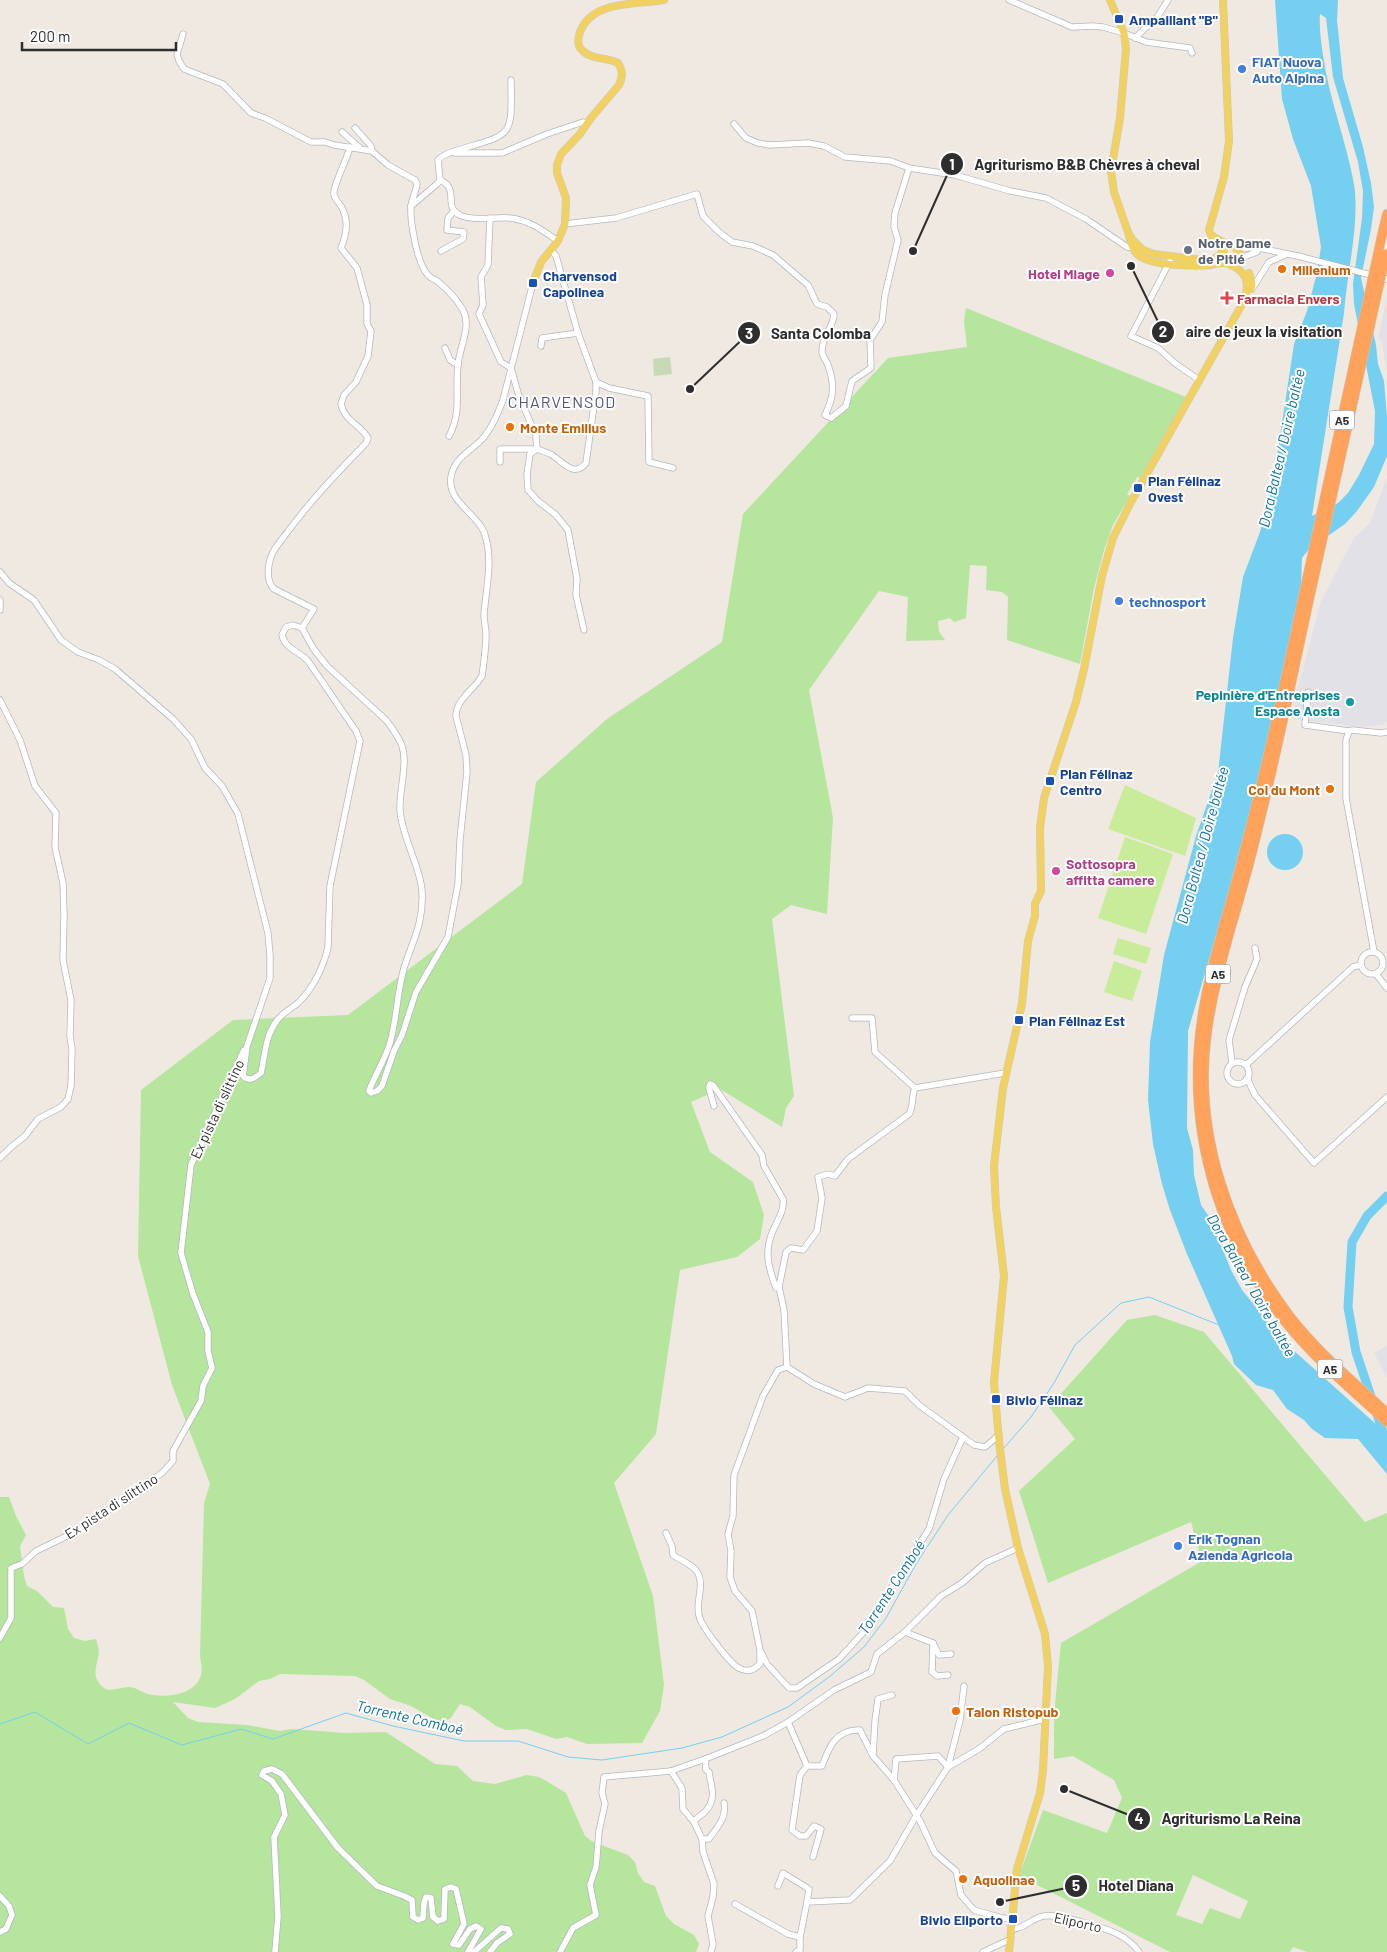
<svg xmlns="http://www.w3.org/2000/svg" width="1387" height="1952" font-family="Barlow,sans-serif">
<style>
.industrial{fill:#e3e1e8}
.green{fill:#b6e59e;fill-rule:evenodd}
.cemetery{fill:#c8d9b8}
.pitch{fill:#c9ec9a}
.water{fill:#75cff0;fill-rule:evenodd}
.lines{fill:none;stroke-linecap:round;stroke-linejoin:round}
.stream{stroke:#75cff0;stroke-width:1}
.river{stroke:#75cff0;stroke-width:9}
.minor-casing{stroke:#b4b7c1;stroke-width:7}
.major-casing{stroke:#c9c9c9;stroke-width:8}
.highway-casing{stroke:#c9c9c9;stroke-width:10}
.minor{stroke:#fff;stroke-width:5.5}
.major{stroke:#f2d163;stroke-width:7}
.highway{stroke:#ffa35c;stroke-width:9}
.highway-bridge-casing{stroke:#c9c9c9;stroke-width:10;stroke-linecap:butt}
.highway-bridge{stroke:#ffa35c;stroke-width:9}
.transit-dot{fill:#1a4fb4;stroke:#fff;stroke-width:2}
.shop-dot{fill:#3f7fe0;stroke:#fff;stroke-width:2}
.worship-dot{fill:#6b7280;stroke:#fff;stroke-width:2}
.food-dot{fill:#e8710a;stroke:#fff;stroke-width:2}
.hotel-dot{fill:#d1479c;stroke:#fff;stroke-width:2}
.health-dot{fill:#e0444e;stroke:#fff;stroke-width:2}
.culture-dot{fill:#0f9aa8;stroke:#fff;stroke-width:2}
.labels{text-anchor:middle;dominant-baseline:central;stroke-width:4;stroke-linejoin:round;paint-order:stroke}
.shield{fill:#fff;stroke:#6d6d6d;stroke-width:1}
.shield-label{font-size:12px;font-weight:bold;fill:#2e2e2e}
.transit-label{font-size:14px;font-weight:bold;fill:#164399;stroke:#fff;text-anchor:start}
.shop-label{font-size:14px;font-weight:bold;fill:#366cbe;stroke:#fff;text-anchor:start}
.worship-label{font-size:14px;font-weight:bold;fill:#5b616d;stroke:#fff;text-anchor:start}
.food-label{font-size:14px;font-weight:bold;fill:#c56008;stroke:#fff;text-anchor:start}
.hotel-label{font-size:14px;font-weight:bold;fill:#b23c85;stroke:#fff;text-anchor:end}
.health-label{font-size:14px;font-weight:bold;fill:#be3a42;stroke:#fff;text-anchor:start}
.culture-label{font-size:14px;font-weight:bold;fill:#0d838f;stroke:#fff;text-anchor:end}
.street-label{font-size:14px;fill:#2e2e2e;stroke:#fff}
.water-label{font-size:15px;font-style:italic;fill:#0d6fa3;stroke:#fff}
.quarter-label{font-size:16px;letter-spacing:1px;fill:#4d5680;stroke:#fff}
.leader{fill:none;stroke:#2e2e2e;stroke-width:2}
.callout-dot{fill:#2e2e2e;stroke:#fff;stroke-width:2}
.mark-label{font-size:15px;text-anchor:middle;font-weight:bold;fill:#fff}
.callout-label{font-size:15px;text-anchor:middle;font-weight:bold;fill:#2e2e2e;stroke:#fff;stroke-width:4;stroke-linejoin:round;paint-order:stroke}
</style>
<rect width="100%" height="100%" fill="#efe9e1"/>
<g class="industrial">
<path d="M1387 297V372L1382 343 1378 338Z"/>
<path d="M1387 477V721L1383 725 1362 727 1292 719 1296 695 1321 601 1354 538 1370 523Z"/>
<path d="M1387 1346V1378L1374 1353Z"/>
</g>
<g class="green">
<path d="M966 308 1186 397 1140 478 1137 477 1127 494 1130 496 1113 525 1104 550 1094 588 1080 664 1007 640 1008 597 1002 592 986 590 987 566 970 565 966 618 954 622 950 618 938 621 939 632 945 640 906 641 908 597 879 591 809 690 833 818 827 914 791 905 772 919 794 1096 786 1108 782 1127 720 1089 691 1102 710 1152 753 1182 764 1215 760 1239 737 1257 680 1270 656 1434 614 1483 653 1596 664 1685 660 1711 642 1743 587 1744 567 1737 556 1739 527 1729 506 1730 496 1726 470 1707 460 1704 450 1719 439 1722 411 1706 390 1699 364 1680 355 1676 280 1674 270 1679 259 1681 235 1699 215 1708 173 1702 188 1718 198 1722 247 1725 280 1731 291 1729 345 1733 386 1732 435 1764 457 1766 473 1781 495 1784 527 1775 539 1777 548 1782 566 1793 585 1836 593 1842 628 1855 635 1862 638 1873 644 1882 655 1886 666 1916 674 1924 694 1935 699 1944 696 1952H0V1497H9L16 1516 26 1535 20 1546 24 1576 27 1586 37 1591 53 1607 64 1608 68 1629 74 1638 85 1641 96 1639C97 1642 98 1646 99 1650 99 1661 91 1673 99 1683 108 1696 119 1686 130 1687 137 1688 142 1692 148 1694 164 1698 192 1696 200 1678 203 1671 201 1663 200 1656L204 1503 210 1484 172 1385 138 1256 141 1090 233 1020 348 1015 522 884 536 782 607 719 722 642 743 514 888 358 967 347 964 321Z"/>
<path d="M1155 1315 1204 1332 1365 1522 1387 1513V1952H1307L1293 1947 1290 1952H1170L1019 1876 1043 1810 1107 1833 1122 1798 1114 1780 1073 1756 1054 1759V1714L1061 1643 1202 1561 1191 1522 1048 1583 1019 1491 1075 1439 1049 1407 1127 1320ZM1193 1875 1248 1901 1240 1919 1210 1908 1202 1924 1176 1915Z"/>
</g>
<path class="cemetery" d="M670 357 672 374 654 376 653 359Z"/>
<g class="pitch">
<path d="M1125 785 1196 818 1185 856 1108 829Z"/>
<path d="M1125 837 1173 854 1146 934 1098 918Z"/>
<path d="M1118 938 1151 948 1146 964 1113 954Z"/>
<path d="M1114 961 1142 971 1132 1001 1104 992Z"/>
</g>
<g class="water">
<path d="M1275 0H1338L1337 20 1343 78 1363 147 1371 183 1374 207 1371 229 1361 278 1376 345 1378 364 1384 381 1387 417V456L1374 487 1357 511 1345 524 1309 549 1302 558 1301 586 1260 775 1223 912 1188 1031 1187 1128 1193 1150 1194 1175 1201 1205 1210 1218 1231 1270 1242 1290 1283 1341 1387 1434V1474L1358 1439 1325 1438 1312 1429 1304 1420 1287 1409 1273 1390 1256 1385 1234 1364 1232 1356 1187 1254 1170 1210 1162 1184 1153 1144 1148 1100 1150 1042 1164 955 1196 836 1218 773 1233 638 1243 577 1260 532 1272 489 1294 344 1307 311 1317 273 1321 247 1311 186 1293 139 1282 99ZM1320 14 1326 18 1333 77 1358 162 1363 191 1362 218 1353 284 1354 304 1375 411 1374 444 1359 475 1348 493 1338 503 1312 516 1344 313C1347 272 1360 223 1354 184 1346 140 1329 99 1323 55 1321 41 1319 28 1320 14Z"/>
<circle cx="1285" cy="852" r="18"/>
</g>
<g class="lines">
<g class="stream">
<path d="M1003 1449 1031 1417 1054 1383 1075 1345 1121 1303 1149 1297 1219 1325"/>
<path d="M0 1724 35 1712 88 1744 129 1723 182 1745 241 1729 273 1739 346 1713 393 1726 464 1741H518L568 1757 602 1760 682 1748 722 1737 788 1707 829 1677 864 1647 886 1618 916 1564 948 1515 997 1456"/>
</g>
<path class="river" d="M1387 1196 1367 1216 1352 1242 1348 1307 1356 1352 1387 1444"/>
<g class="minor-casing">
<g id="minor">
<path d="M1009 0 1072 27 1093 26 1103 27 1124 33 1146 42 1190 48 1192 53"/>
<path d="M183 34 177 54 179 61 184 69 223 84 251 113 265 118 311 142H325L334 145 372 151 388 165 415 180 417 184C416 192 412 198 411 206 410 221 417 264 428 275 430 278 434 279 437 281 446 288 457 300 463 310 472 327 459 348 458 365 455 390 462 413 449 436"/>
<path d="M1135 38 1158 16 1168 0"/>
<path d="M734 124 746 138 758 143 770 145 808 143 824 146 845 157 891 161 909 168 955 175 1010 191 1046 198 1086 219 1127 247 1133 248"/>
<path d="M355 128 371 146 372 151"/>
<path d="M342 132 359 147"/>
<path d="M455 153H502L547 134 583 122 587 123"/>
<path d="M440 180C461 189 441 208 462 216 477 221 494 217 509 218 527 219 544 231 558 241"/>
<path d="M411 206 437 184 440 180 438 160C442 155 451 152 458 150 513 133 512 139 511 80"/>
<path d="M490 218 488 265 481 277 483 305 479 314 501 362 511 368 518 393 536 436 537 449H500V462"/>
<path d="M565 224 616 218 697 194 703 216 719 232 732 242 753 246 773 255 808 285 817 304 827 307 834 314C834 327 822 335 822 351 822 356 826 360 828 365 835 385 834 397 825 415L831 418 846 406 852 381 871 368 870 340 882 322 885 295 898 240 894 227 895 213 909 168"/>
<path d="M1237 248H1258L1298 256 1387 279"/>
<path d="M551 250 556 256 578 333 596 382V391L586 463C574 478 563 462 552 455 547 452 542 451 537 449L530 454 527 474 528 490 538 501 556 515 568 530 577 579 576 595 584 630"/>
<path d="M441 251 463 239 464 232 447 230 448 218 454 211"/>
<path d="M1241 258 1257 252"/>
<path d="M1170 261 1131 336 1158 348 1176 364 1199 380"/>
<path d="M1252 289 1269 262 1285 255"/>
<path d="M541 346 542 338 578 333"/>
<path d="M445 348 450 360 458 365"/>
<path d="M596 382 609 388 648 396 649 462 673 468"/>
<path d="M0 572 9 583 34 600 61 640 78 652 99 660 115 669 173 719 191 739 205 768 222 786 238 814 268 933 270 955V978L247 1046 243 1076C249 1082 255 1078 261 1073 265 1056 265 1037 276 1022 281 1013 292 1009 299 1002 313 988 324 966 328 947L330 886 360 741 356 731 308 661C299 651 285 649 282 635L286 627 293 625 302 628 313 648 327 666 386 720C392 728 399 737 402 746 408 764 399 791 400 810 402 838 420 865 422 891 424 922 413 940 404 968 397 992 397 1018 390 1043 385 1060 375 1074 369 1091L371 1093 377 1091 382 1086 394 1051 402 1035 416 992 448 937 458 884 460 840 467 772 466 755 456 716C456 699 474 690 482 676 484 662 486 648 486 634 486 628 484 622 484 615 486 586 494 560 484 532 476 513 447 501 451 477 454 457 472 451 484 437 493 426 498 413 503 400L533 283"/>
<path d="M0 600V610"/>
<path d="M302 628 314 609 274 589C265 580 268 563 273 552 277 545 284 537 289 530 312 499 339 471 366 443L368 438C360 424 345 422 341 404L344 395 356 382 368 356 371 331 367 324V305L357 268 341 248C347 233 349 220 341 206 339 203 335 199 334 195 332 188 348 157 350 147"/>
<path d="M1308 692 1305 725 1349 731 1346 740V798L1374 952"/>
<path d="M0 700 20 740 35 786 56 813 55 847 63 883 64 915 63 960 71 1000 70 1036 72 1049 71 1086 68 1099 61 1107 38 1119 25 1136 10 1148 0 1158"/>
<path d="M1349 731 1352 730 1381 733 1387 732"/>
<circle cx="1372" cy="963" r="11"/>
<path d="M1376 974 1387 988"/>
<path d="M852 1018H872L875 1052 915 1088 1005 1073"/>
<circle cx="1238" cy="1073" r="11"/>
<path d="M1232 1063 1229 1040 1245 987 1257 959 1255 948"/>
<path d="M1246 1065 1353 967 1361 965"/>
<path d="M1247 1078 1255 1095 1314 1163 1387 1097"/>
<path d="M915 1088C911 1097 914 1106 909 1114L848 1159 835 1176 828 1174 818 1177 822 1198 817 1231 803 1250 791 1248 786 1252 779 1287 784 1310 787 1367 814 1384 845 1397 868 1388 905 1391 919 1405 974 1445 985 1447 999 1435"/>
<path d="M714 1106 709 1088 710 1084 713 1085 762 1155 764 1166 783 1199C785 1211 776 1222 772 1233 764 1253 769 1269 776 1288L779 1287"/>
<path d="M666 1533 672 1546 673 1555C680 1560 694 1565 698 1573 705 1587 694 1604 700 1619 704 1629 730 1664 739 1668 747 1673 754 1670 760 1664V1650L752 1611 735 1591 730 1577 731 1551 728 1534 733 1516 734 1475 763 1396 778 1370 787 1367"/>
<path d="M905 1632 933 1643 939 1655 951 1654"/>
<path d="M0 1638 11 1618V1568L22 1564 36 1551 71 1534 139 1490 163 1472 173 1461V1451L201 1401 203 1386 212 1368 208 1351V1332L193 1294 181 1253 191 1165 244 1050"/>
<path d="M933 1643 932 1672 937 1676 948 1675"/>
<path d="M761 1652 767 1664 789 1688H797L839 1659 862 1634 929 1529 944 1479 963 1437"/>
<path d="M788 1722 807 1766H822C829 1747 836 1729 860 1730L873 1756 894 1780 920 1821 935 1853 956 1871 961 1895 974 1910 1002 1918 1013 1919"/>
<path d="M873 1754 875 1721 878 1699 892 1695"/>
<path d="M807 1766 800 1775 792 1830 800 1836H806L814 1826 821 1829 813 1857"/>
<path d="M671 1771 682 1788 683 1809 694 1822 702 1839 703 1852 714 1884 713 1897 708 1916 713 1944 711 1952"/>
<path d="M894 1780 896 1759 938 1756 948 1767 960 1720 964 1686"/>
<path d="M694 1822C697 1817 702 1815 706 1811 717 1797 711 1787 709 1772L706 1770 705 1759"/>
<path d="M702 1839H709C717 1827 727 1818 724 1803"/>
<path d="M778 1886 783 1873 809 1889 807 1902"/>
<path d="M0 1896 9 1906 12 1915 6 1929 0 1932"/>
<path d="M735 1904 788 1934 800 1937 807 1902 850 1900 890 1861 916 1816 948 1767 979 1749 1004 1729 1045 1719"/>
<path d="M1012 1929C1025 1929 1031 1918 1044 1916 1056 1914 1069 1919 1082 1922 1103 1928 1126 1933 1139 1952"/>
<path d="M275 1952 278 1916 274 1837 285 1815 281 1794 272 1781 262 1775 264 1771 272 1769 282 1774 338 1848 377 1886 404 1896 412 1900 413 1917 418 1920 423 1918 424 1903 426 1897 431 1898 433 1917 438 1921 444 1919 445 1889 451 1887 456 1889 464 1924 453 1944 459 1945 470 1929 476 1926 481 1929 468 1952"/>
<path d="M474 1952 501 1928 508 1929 510 1934 497 1943 490 1952"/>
<path d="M560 1952 573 1928 596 1915 590 1885 596 1867 599 1831 605 1804 602 1793 604 1777 671 1771 705 1759 763 1736 788 1722 834 1690 871 1672 877 1654 905 1632 941 1596 962 1583 985 1563 1018 1548"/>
<path d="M796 1952 800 1950V1937"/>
<path d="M983 1952 1011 1939"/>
</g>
</g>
<g class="major-casing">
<g id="major">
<path d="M1110 0 1124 33 1126 49 1120 118 1111 171 1114 192 1128 232 1132 239 1143 250 1154 254 1210 261 1223 253"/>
<path d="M1223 0 1229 141 1224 177 1209 230 1213 241 1224 251"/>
<path d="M1213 236C1223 244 1244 246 1240 261L1232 266"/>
<path d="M1249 273 1252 284 1251 289"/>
<path d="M533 283 541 262 558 241 565 224 566 198 557 173V165L561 154 580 134 591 118 619 85C623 76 623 71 618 63 607 57 591 60 582 50 577 46 578 38 580 32 592 0 635 5 664 0"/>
<path d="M1009 1952 1017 1869 1040 1793 1043 1770 1048 1666 1045 1634 1018 1548 1005 1489 999 1441 994 1382 1004 1276 996 1207 994 1166 1003 1088 1022 1004 1028 941 1035 916V904L1041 891 1040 828 1044 798 1076 702 1084 669 1102 576 1113 538 1131 502 1245 299C1246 293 1248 286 1246 280 1244 271 1231 263 1223 263 1219 263 1215 264 1211 265 1194 266 1148 267 1136 253 1131 247 1130 239 1128 232"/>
</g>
</g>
<g class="highway-casing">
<g id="highway">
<path d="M1382 235 1387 214"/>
<path d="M1309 600C1290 688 1272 777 1249 864 1234 920 1215 975 1207 1032 1193 1133 1229 1235 1289 1315 1317 1352 1354 1382 1387 1413"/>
<path d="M1301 606C1283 692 1264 778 1241 863 1229 911 1212 958 1204 1006 1181 1133 1222 1260 1312 1352 1335 1376 1362 1399 1387 1422"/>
</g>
</g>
<use href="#minor" class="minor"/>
<use href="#major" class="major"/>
<use href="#highway" class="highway"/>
<g class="highway-bridge-casing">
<g id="highway-bridge">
<path d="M1309 600 1386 254"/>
<path d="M1301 606 1382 235"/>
</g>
</g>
<use href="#highway-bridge" class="highway-bridge"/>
</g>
<g class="transit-dot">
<rect x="1114" y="14" width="10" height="10" rx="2.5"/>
<rect x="528" y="278" width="10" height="10" rx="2.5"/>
<rect x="1133" y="483" width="10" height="10" rx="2.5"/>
<rect x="1045" y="776" width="10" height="10" rx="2.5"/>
<rect x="1014" y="1015" width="10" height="10" rx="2.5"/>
<rect x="991" y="1394" width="10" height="10" rx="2.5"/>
<rect x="1008" y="1914" width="10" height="10" rx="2.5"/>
</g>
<g class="shop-dot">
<circle cx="1242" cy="69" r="5"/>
<circle cx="1119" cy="601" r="5"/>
<circle cx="1178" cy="1546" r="5"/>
</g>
<circle class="worship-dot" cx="1188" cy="250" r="5"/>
<g class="food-dot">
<circle cx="1282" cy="269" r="5"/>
<circle cx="510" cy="427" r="5"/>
<circle cx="1330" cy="789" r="5"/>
<circle cx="956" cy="1711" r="5"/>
<circle cx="963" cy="1879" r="5"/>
</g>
<g class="hotel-dot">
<circle cx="1110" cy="273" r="5"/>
<circle cx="1056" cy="871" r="5"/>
</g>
<path class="health-dot" d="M1224.5 290.5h5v5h5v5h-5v5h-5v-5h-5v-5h5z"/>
<circle class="culture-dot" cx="1350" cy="702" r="5"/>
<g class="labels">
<g class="shield">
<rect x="1329.5" y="410.5" width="25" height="19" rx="4"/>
<rect x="1205.5" y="964.5" width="25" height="19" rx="4"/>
<rect x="1317.5" y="1359.5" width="25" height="19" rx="4"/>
</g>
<g class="shield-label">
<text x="1342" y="420">A5</text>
<text x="1218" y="974">A5</text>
<text x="1330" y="1369">A5</text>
</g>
<g class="transit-label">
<text x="1129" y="19">Ampaillant "B"</text>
<text x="543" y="275">Charvensod<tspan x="543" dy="16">Capolinea</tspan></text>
<text x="1148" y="480">Plan Félinaz<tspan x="1148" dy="16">Ovest</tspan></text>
<text x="1060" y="773">Plan Félinaz<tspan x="1060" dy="16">Centro</tspan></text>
<text x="1029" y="1020">Plan Félinaz Est</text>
<text x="1006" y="1399">Bivio Félinaz</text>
<text x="1003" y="1919" text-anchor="end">Bivio Eliporto</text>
</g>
<g class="shop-label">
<text x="1252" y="61">FIAT Nuova<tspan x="1252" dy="16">Auto Alpina</tspan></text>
<text x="1129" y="601">technosport</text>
<text x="1188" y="1538">Erik Tognan<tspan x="1188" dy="16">Azienda Agricola</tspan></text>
</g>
<g class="worship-label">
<text x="1198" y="242">Notre Dame<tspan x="1198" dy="16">de Pitié</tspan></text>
</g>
<g class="food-label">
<text x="1292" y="269">Millenium</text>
<text x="520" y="427">Monte Emilius</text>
<text x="1320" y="789" text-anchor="end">Col du Mont</text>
<text x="966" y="1711">Talon Ristopub</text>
<text x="973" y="1879">Aquolinae</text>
</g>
<g class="hotel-label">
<text x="1100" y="273">Hotel Miage</text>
<text x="1066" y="863" text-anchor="start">Sottosopra<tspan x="1066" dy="16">affitta camere</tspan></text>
</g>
<g class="health-label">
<text x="1237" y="298">Farmacia Envers</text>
</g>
<g class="culture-label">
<text x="1340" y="694">Pepinière d'Entreprises<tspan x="1340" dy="16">Espace Aosta</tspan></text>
</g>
<g class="street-label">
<text transform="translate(217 1109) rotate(-65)">Ex pista di slittino</text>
<text transform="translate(111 1506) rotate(-33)">Ex pista di slittino</text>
<text transform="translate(1078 1922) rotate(13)">Eliporto</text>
</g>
<g class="water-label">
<text transform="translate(1281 448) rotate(-77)">Dora Baltea / Doire baltée</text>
<text transform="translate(1202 845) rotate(-75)">Dora Baltea / Doire baltée</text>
<text transform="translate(1252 1285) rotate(60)">Dora Baltea / Doire baltée</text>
<text transform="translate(891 1587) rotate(-57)">Torrente Comboé</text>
<text transform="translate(410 1717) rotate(13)">Torrente Comboé</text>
</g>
<g class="quarter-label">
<text x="562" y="401">CHARVENSOD</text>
</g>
</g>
<path class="leader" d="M913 251L952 164M1131 266L1163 332M690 389L749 333M1064 1789L1139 1819M1000 1902L1076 1886"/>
<g class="callout-dot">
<circle cx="913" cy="251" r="5"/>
<circle cx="1131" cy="266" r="5"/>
<circle cx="690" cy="389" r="5"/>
<circle cx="1064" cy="1789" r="5"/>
<circle cx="1000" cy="1902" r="5"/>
<circle cx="952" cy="164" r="12"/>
<circle cx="1163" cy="332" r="12"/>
<circle cx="749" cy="333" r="12"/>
<circle cx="1139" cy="1819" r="12"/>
<circle cx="1076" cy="1886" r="12"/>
</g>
<g class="mark-label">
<text x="952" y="170">1</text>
<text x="1163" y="337">2</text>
<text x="749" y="339">3</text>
<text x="1139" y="1824">4</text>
<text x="1076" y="1891">5</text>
</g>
<g class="callout-label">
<text x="1087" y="170">Agriturismo B&amp;B Chèvres à cheval</text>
<text x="1264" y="337">aire de jeux la visitation</text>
<text x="821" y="339">Santa Colomba</text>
<text x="1231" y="1824">Agriturismo La Reina</text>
<text x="1136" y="1891">Hotel Diana</text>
</g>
<path d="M22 42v8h154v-8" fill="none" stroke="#2e2e2e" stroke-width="2.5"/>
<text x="30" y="42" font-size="15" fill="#2e2e2e" stroke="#ffffff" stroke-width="4" paint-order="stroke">200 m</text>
</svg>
